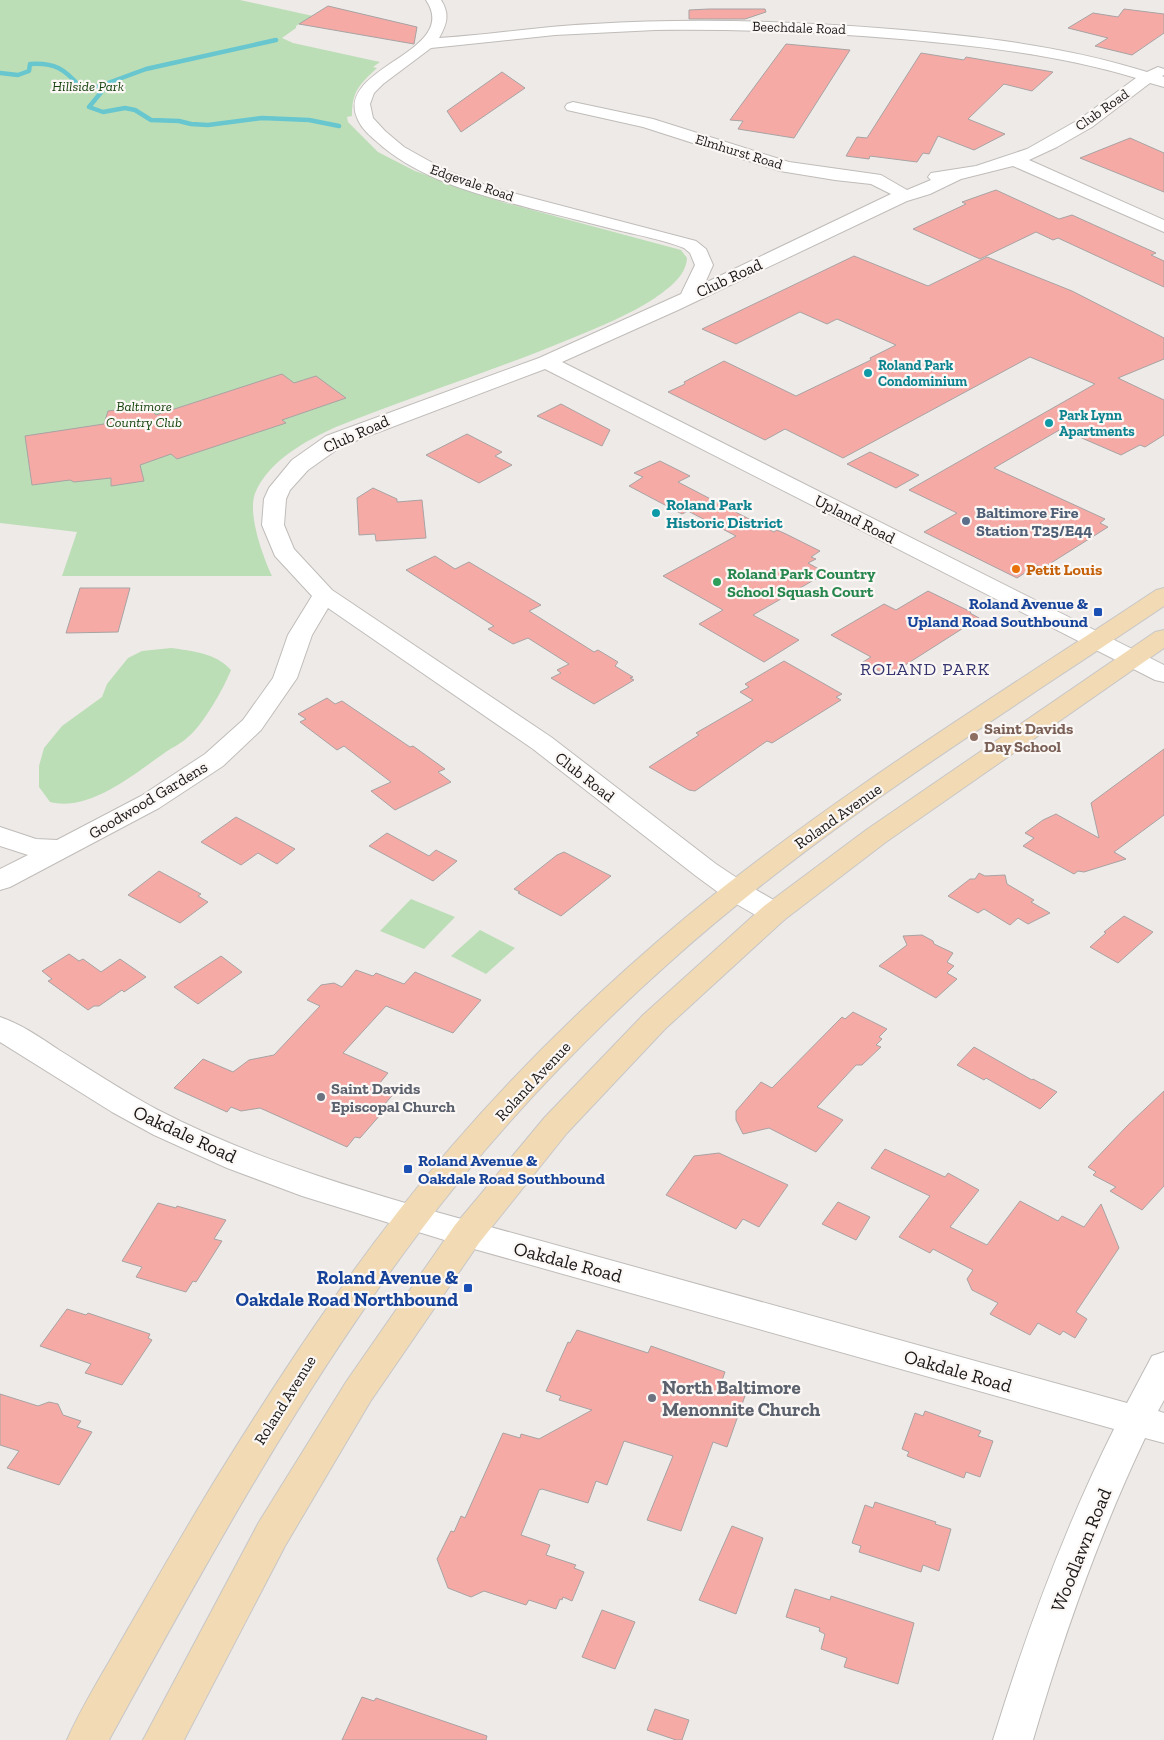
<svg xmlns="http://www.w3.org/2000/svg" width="1164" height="1740" font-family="'Zilla Slab',serif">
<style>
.green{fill:#bcdeb6}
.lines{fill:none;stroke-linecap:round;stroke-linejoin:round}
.stream{stroke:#68c6cf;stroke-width:4.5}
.building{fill:#f6aaa6;stroke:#a8a3a3}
.minor-casing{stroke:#bfbcb9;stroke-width:2}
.major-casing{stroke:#c8c7c7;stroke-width:2}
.minor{fill:#fff;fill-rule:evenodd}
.major{fill:#f1dab4;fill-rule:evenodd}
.culture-dot{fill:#0f9aa8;stroke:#fbf7f5;stroke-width:2}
.service-dot{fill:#5c6f8a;stroke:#fbf7f5;stroke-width:2}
.food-dot{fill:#e8710a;stroke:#fbf7f5;stroke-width:2}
.leisure-dot{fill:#2e9e5b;stroke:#fbf7f5;stroke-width:2}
.transit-dot{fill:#1a4fb4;stroke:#fbf7f5;stroke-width:2}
.education-dot{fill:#8d6e63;stroke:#fbf7f5;stroke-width:2}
.worship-dot{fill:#6b7280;stroke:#fbf7f5;stroke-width:2}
.labels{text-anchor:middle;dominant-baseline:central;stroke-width:4.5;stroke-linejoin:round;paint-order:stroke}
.far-street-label{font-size:14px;fill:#181716;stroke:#fbf7f5}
.far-park-label{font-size:14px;font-style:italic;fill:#15420c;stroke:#fbf7f5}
.far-culture-label{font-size:14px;font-weight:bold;fill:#0d838f;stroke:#fbf7f5;text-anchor:start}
.street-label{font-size:16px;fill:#181716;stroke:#fbf7f5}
.culture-label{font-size:16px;font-weight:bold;fill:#0d838f;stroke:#fbf7f5;text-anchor:start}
.service-label{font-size:16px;font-weight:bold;fill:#4e5e75;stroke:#fbf7f5;text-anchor:start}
.food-label{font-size:16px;font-weight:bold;fill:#c56008;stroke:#fbf7f5;text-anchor:start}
.leisure-label{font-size:16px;font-weight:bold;fill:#27864d;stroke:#fbf7f5;text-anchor:start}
.transit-label{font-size:16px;font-weight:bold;fill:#164399;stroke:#fbf7f5;text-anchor:end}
.education-label{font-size:16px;font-weight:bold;fill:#785e54;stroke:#fbf7f5;text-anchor:start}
.worship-label{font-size:16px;font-weight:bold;fill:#5b616d;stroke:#fbf7f5;text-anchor:start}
.neighbourhood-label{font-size:18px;letter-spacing:1px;fill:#353570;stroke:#fbf7f5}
.near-street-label{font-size:19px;fill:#181716;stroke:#fbf7f5}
.near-transit-label{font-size:19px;font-weight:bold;fill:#164399;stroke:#fbf7f5;text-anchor:end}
.near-worship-label{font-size:19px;font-weight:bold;fill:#5b616d;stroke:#fbf7f5;text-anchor:start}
</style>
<rect width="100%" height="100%" fill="#eeeae8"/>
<g class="green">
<path d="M0 0H240L313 16 296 26V28L282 38 293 43 380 62 373 67 377 68C359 85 352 91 352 116L347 117 348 122 378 152 415 171 502 202 681 250 687 258C686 276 669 288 655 298 629 315 599 327 570 339 493 371 413 396 336 427 307 440 270 460 256 491 246 511 263 557 272 576H62L77 532 0 523Z"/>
<path d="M171 648C192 651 216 653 231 670 224 688 203 725 188 737 181 744 171 748 163 754 133 775 89 812 50 802L39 787V766L44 748 62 726 102 697 107 684 128 658 142 651Z"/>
<path d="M411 899 455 917 424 949 380 931Z"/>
<path d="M480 930 515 948 486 974 451 956Z"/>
</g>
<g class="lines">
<g class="stream">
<path d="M0 73 18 75 29 71 30 64C54 62 65 69 80 87H97L146 69 276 40"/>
<path d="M97 87 103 90 89 107 103 112 125 108 135 110 151 120 179 121 191 124 208 125 262 118 309 120 339 126"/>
</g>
</g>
<g class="building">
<path d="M328 6 417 27 414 44 299 24Z"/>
<path d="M709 9H765L766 12 745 19H689V10Z"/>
<path d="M1124 9 1164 14V33L1132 55 1095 46 1108 38 1068 28 1093 13 1118 17Z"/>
<path d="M786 44 850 50 794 138 738 129 743 121 730 120Z"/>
<path d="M921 53 964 60 966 57 1053 72 1032 91 1004 84 968 119 1005 134 974 150 938 136 929 154 923 153 917 162 870 156 869 159 846 156 857 137 867 138Z"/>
<path d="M502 72 525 88 461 132 447 111Z"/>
<path d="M1130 138 1164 153V192L1080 158Z"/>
<path d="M996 190 1059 219 1072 215 1156 253 1151 255 1164 261V287L1058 238 1053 240 1036 232 980 259 913 229 966 204 962 202Z"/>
<path d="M854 256 928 286 987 257 1072 291 1164 338V359L1118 378 1164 400V435L1145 447 1140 445 1121 455 1061 429 994 468 1105 519 1100 523 1108 527 1043 568 1037 565 1017 578 924 532 957 513 909 490 1095 384 1030 357 843 458 785 429 765 440 668 392 685 384 684 382 724 361 796 396 871 360 870 358 896 345 837 319 827 324 800 312 736 344 702 329Z"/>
<path d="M282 374 294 383 316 376 346 398 282 420 286 423 177 459 171 454 140 465 144 481 111 486V478L74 482 70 480 32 485 25 436 104 424 108 411 148 406 156 415Z"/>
<path d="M561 404 610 430 602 446 537 416Z"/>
<path d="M467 434 502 452 495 456 512 465 479 483 426 455Z"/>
<path d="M870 452 919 475 896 488 847 464Z"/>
<path d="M660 461 690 476 678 482 774 532 777 530 786 534 820 551 811 557 816 559 808 563 826 573 753 615 799 640 764 662 699 624 723 610 663 576 736 536 688 511 682 514 629 486 643 477 634 473Z"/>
<path d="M373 488 397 499V502L422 500 426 538 376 541 375 534 359 535 357 498Z"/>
<path d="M435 556 455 569 469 562 541 605 529 611 594 652 598 650 618 662 615 666 633 677 630 678 634 680 594 704 569 689 551 678 561 673 557 670 569 664 528 638 513 644 488 629 494 626 406 570Z"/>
<path d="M80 588H130L118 632 66 633Z"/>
<path d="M928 591 971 612 970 613 979 618 888 676 863 662 871 657 831 635 884 604 896 610Z"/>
<path d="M784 661 842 694 836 697 841 700 772 743 767 741 695 791 689 790 649 767 699 735 696 733 753 700 740 692 749 687 745 684Z"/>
<path d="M327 698 335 704 342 701 410 747 413 746 445 769 438 772 451 782 395 810 371 791 391 782 344 746 337 750 300 722 306 719 298 714Z"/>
<path d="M1164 749V815L1114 852 1126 859 1084 872 1078 871 1074 874 1023 846 1034 838 1025 833 1043 820 1056 814 1099 838 1091 803Z"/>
<path d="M236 817 295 849 277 864 258 853 241 865 201 842Z"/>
<path d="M387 833 429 856 436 850 457 861 433 881 369 846Z"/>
<path d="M564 852 611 876 561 916 518 893 520 892 514 889 557 855Z"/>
<path d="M159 871 201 894 198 896 208 902 180 923 128 895Z"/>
<path d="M979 873 985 876 1005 875 1007 884 1034 900 1031 902 1050 913 1028 924 1018 918 1010 925 984 909 978 913 948 896 970 879H975Z"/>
<path d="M1124 916 1153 932 1118 963 1090 947 1106 933 1104 932Z"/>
<path d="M922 935 933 941 934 944 953 953 947 962 954 966 947 973 957 979 936 998 879 966 907 945 903 936Z"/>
<path d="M69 954 79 961 83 959 101 972 120 959 146 977 124 992 122 990 99 1006H94L88 1010 48 981 52 979 42 971Z"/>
<path d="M221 956 242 972 198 1004 174 987Z"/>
<path d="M356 970 373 976 376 973 404 984 415 972 481 1000 453 1033 386 1006 343 1053 388 1073 379 1084 396 1091 384 1105 388 1106 360 1138 355 1137 347 1147 260 1108 241 1111 231 1107 227 1112 174 1088 203 1059 233 1072 249 1060 274 1055 320 1006 307 1000 321 985 334 983 342 987Z"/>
<path d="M853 1012 887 1029 879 1037 882 1039 876 1045 881 1047 862 1065H856L817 1107 843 1120 816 1152 769 1128 743 1134 736 1120V1111L761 1082 772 1088 842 1017 845 1019Z"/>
<path d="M974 1047 1032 1080 1033 1079 1057 1092 1040 1109 986 1078 984 1080 957 1065Z"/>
<path d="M1164 1091V1186L1142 1210 1110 1191 1116 1187 1093 1175 1096 1172 1088 1167 1127 1126Z"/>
<path d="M885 1149 945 1177 948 1173 979 1190 950 1227 987 1245 1020 1201 1058 1221 1062 1216 1084 1227 1101 1204 1119 1248 1076 1312 1087 1319 1075 1338 1063 1331 1060 1335 1038 1323 1030 1335 990 1314 998 1303 972 1290 967 1279 973 1270 933 1249 930 1253 899 1237 930 1196 871 1168Z"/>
<path d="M719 1153 788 1185 759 1227 743 1219 736 1229 666 1195 694 1156Z"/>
<path d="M838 1202 870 1217 856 1240 822 1224Z"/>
<path d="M158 1203 176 1208 177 1206 226 1220 214 1239 222 1241 196 1282 193 1281 186 1292 136 1277 142 1267 122 1261Z"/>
<path d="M67 1309 86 1315 88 1313 150 1334 148 1338 152 1340 122 1385 85 1373 91 1364 40 1346Z"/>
<path d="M577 1330 648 1353 651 1346 725 1372 720 1386 746 1393 727 1447 713 1442 681 1531 647 1520 673 1456 624 1441 607 1485 596 1481 588 1503 542 1489 539 1490 521 1535 550 1545 546 1555 576 1565 574 1568 584 1572 572 1601 563 1597 562 1600 560 1599 556 1609 529 1600 526 1605 484 1591 471 1597 448 1588 437 1559 451 1531 454 1532 461 1516 465 1518 503 1433 520 1438 521 1434 539 1439 592 1410 559 1400 561 1396 546 1391 568 1342 570 1343Z"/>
<path d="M0 1394 38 1406 49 1402 58 1404 63 1415 81 1421 77 1427 92 1432 59 1485 7 1468 19 1451 0 1445Z"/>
<path d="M925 1411 981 1431 978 1436 993 1441 980 1477 966 1472 964 1478 907 1456 909 1452 902 1449 915 1413 923 1416Z"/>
<path d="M875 1502 936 1522 935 1524 951 1529 939 1571 923 1565 921 1572 859 1552 861 1546 852 1543 865 1505 873 1508Z"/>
<path d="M732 1526 763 1538 736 1614 699 1600Z"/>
<path d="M795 1589 830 1600 831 1596 914 1623 898 1684 844 1667 847 1658 821 1649 825 1634 819 1631 820 1628 786 1617Z"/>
<path d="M602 1610 635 1622 615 1669 582 1657Z"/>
<path d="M362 1697 374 1701 376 1698 487 1736 486 1740H342Z"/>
<path d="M655 1709 689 1720 682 1740H676L647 1730Z"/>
</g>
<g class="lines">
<g class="minor-casing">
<g id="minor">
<path d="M426 0H441C450 14 447 24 439 38 491 35 542 26 593 24 692 18 792 21 891 29 977 36 1064 46 1147 72L1158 67 1164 69V75L1162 76 1164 77V87L1150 83 1092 127 1057 147 1029 160 1164 220V232L1013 166 961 179 930 194 907 201 678 310 562 362 1164 665V682L1155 680 545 369 342 446 308 470 290 490 286 499 284 525 294 549 332 590 551 737 716 864 746 884 784 906 788 913 784 920 774 922 764 920 726 898 696 876 533 749 328 608 312 635 297 678 261 730 223 766 159 808 10 887 0 890V869L28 855 0 846V827L36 839 57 840 141 796 205 754 243 720 273 678 288 635 312 596 275 556 262 525 264 499 269 488 292 460 326 436 539 358 681 294 695 265 690 253 684 248C664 240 642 236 621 231 592 224 563 216 533 209 481 195 426 182 383 147 374 139 363 131 358 120 332 67 462 53 426 0ZM655 30C737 29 819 32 901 39 980 46 1060 55 1136 78L1080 119 1027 149 976 166 931 173 928 177 931 180 907 190 881 175 789 162 653 119 573 102 567 104 565 107 567 110 643 127 780 171 835 180 871 184 891 194 705 283 713 265 706 249 696 241 494 188 447 171 404 147 385 131 373 118 370 104 374 93 383 84 431 48 555 35Z"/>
<path d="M0 1017C21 1024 41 1038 59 1050 91 1070 123 1091 156 1109 242 1154 336 1183 429 1210L1127 1403 1152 1356 1164 1352V1400L1158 1411 1164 1413V1443L1145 1438C1099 1535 1063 1637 1033 1740H993C1026 1633 1064 1529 1114 1429L467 1247 302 1196 227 1168 154 1135 112 1112 0 1042Z"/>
</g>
</g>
<g class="major-casing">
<g id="major">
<path d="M1164 588V606C997 719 821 826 670 962 578 1044 492 1135 418 1234 299 1392 204 1567 109 1740H67C81 1708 100 1678 117 1648 148 1594 179 1540 211 1487 269 1393 329 1300 397 1213 481 1105 580 1006 685 918 831 797 998 695 1156 590Z"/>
<path d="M1164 630V648L886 842 784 920 665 1029 567 1133 479 1243 370 1402 285 1546 184 1740H143L259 1522 346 1382 455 1225 545 1117 643 1015 764 906 866 830 1155 632Z"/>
</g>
</g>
<use href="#minor" class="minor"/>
<use href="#major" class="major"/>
</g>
<g class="culture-dot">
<circle cx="868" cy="373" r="5"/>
<circle cx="1049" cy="423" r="5"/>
<circle cx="656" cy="513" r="5"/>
</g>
<circle class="service-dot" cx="966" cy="521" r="5"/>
<circle class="food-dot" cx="1016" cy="569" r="5"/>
<circle class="leisure-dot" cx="717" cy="582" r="5"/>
<g class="transit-dot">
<rect x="1093" y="607" width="10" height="10" rx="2.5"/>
<rect x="403" y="1164" width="10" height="10" rx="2.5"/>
<rect x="463" y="1283" width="10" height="10" rx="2.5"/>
</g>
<circle class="education-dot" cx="974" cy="737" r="5"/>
<g class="worship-dot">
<circle cx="321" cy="1097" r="5"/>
<circle cx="652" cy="1398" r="5"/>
</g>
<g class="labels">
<g class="far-street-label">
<text transform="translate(799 28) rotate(2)">Beechdale Road</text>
<text transform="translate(1102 110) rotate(-35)">Club Road</text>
<text transform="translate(739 152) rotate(17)">Elmhurst Road</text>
<text transform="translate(472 183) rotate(19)">Edgevale Road</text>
</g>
<g class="far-park-label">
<text x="88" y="86">Hillside Park</text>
<text x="144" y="406">Baltimore<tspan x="144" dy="16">Country Club</tspan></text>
</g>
<g class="far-culture-label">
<text x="878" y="365">Roland Park<tspan x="878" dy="16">Condominium</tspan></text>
<text x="1059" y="415">Park Lynn<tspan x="1059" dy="16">Apartments</tspan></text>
</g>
<g class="street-label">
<text transform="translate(729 278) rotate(-25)">Club Road</text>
<text transform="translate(356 434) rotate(-24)">Club Road</text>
<text transform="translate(855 519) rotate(27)">Upland Road</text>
<text transform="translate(585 777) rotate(38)">Club Road</text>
<text transform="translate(148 800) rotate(-31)">Goodwood Gardens</text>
<text transform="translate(838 816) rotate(-35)">Roland Avenue</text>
<text transform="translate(533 1081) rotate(-47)">Roland Avenue</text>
<text transform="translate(285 1400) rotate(-58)">Roland Avenue</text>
</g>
<g class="culture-label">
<text x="666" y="504">Roland Park<tspan x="666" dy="18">Historic District</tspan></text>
</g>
<g class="service-label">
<text x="976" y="512">Baltimore Fire<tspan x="976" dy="18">Station T25/E44</tspan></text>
</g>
<g class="food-label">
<text x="1026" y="569">Petit Louis</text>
</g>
<g class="leisure-label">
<text x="727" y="573">Roland Park Country<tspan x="727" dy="18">School Squash Court</tspan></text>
</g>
<g class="transit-label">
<text x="1088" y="603">Roland Avenue &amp;<tspan x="1088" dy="18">Upland Road Southbound</tspan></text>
<text x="418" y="1160" text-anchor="start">Roland Avenue &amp;<tspan x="418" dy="18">Oakdale Road Southbound</tspan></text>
</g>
<g class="education-label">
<text x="984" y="728">Saint Davids<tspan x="984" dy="18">Day School</tspan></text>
</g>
<g class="worship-label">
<text x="331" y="1088">Saint Davids<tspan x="331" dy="18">Episcopal Church</tspan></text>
</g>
<g class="neighbourhood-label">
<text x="925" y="669">ROLAND PARK</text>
</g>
<g class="near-street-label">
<text transform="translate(185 1134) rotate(25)">Oakdale Road</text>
<text transform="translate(568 1262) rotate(15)">Oakdale Road</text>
<text transform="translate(958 1371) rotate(16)">Oakdale Road</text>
<text transform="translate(1081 1550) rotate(-68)">Woodlawn Road</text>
</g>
<g class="near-transit-label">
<text x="458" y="1277">Roland Avenue &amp;<tspan x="458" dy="22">Oakdale Road Northbound</tspan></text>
</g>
<g class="near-worship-label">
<text x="662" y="1387">North Baltimore<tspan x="662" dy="22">Menonnite Church</tspan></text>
</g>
</g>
</svg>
